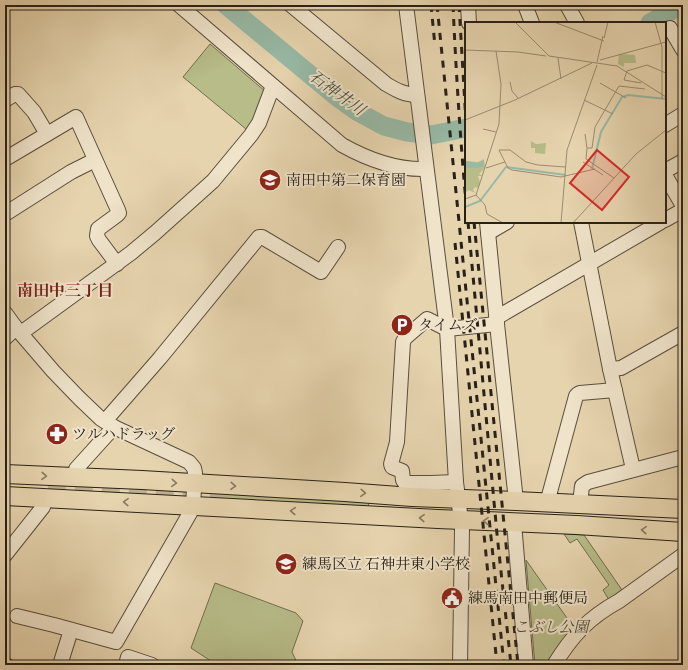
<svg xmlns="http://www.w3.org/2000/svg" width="688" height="670" font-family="Alegreya,'Noto Serif JP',serif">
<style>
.green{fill:#b7bc89;stroke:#706e50}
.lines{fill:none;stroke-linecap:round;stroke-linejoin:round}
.river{stroke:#97b9a5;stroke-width:19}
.major-tunnel{stroke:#c0b090;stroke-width:18;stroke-dasharray:18 9;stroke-linecap:butt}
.minor-casing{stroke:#584e3d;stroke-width:16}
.major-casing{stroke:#292117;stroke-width:20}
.minor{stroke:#efe3ca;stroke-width:14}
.major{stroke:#e6d4ae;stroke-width:18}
.rail{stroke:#292117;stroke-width:3;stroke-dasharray:7 7;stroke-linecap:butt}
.oneway{stroke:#887a62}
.labels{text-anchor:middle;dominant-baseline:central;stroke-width:4;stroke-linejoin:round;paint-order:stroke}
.poi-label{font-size:15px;fill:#292117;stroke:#efe3ca;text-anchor:start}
.park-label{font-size:15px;font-style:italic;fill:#4c4834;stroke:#efe3ca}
.water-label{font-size:16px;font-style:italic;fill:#4a4f42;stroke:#efe3ca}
.neighbourhood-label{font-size:16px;font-weight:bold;fill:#7a1f14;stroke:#efe3ca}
.inset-river{fill:none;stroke:#97b9a5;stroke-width:2}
.inset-road{fill:none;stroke:#9a8c72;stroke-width:1}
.view{fill:#d62828;fill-opacity:0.15;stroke:#d62828;stroke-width:2}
.inset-edge{fill:none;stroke:#292117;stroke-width:2}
</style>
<rect width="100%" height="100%" fill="#e6d4ae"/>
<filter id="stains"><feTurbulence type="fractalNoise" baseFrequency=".005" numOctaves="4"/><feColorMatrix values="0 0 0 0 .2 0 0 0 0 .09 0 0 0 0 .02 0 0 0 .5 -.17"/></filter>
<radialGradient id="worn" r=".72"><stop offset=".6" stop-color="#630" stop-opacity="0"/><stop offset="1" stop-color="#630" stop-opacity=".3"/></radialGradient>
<g class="green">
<path d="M210 44 266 92 250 129H246L183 77Z"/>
<path d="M215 489 369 500 368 511 214 500Z"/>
<path d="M564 534 584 535 622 590 609 600 603 590 609 585 577 539 570 543Z"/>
<path d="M526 560 574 628 554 654 547 665H535Z"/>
<path d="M215 583 296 613 303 621 292 652 298 665H217L191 648Z"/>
</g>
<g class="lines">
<g class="river">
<path d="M226 5 337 97 358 112 384 126 407 132 431 135 466 128"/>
<path d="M650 23 681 5"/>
</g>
<path class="major-tunnel" d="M48 485 232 494"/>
<g class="minor-casing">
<g id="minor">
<path d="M179 5 342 145C367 159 397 170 426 169"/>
<path d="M291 5 386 84C396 90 405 95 417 95"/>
<path d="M406 5 447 329 456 482 462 528 460 665"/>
<path d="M468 5 469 23"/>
<path d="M525 5 532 23"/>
<path d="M567 5 577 23"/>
<path d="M670 28 683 50"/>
<path d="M5 100 15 94H18L34 112 47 134"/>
<path d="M665 125 683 114"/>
<path d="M5 159 76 117 118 210 119 213 117 215 98 229 97 236 99 240 117 264"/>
<path d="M665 171 683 161"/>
<path d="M665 175 683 206"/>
<path d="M5 214 71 172 95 160"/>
<path d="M665 220 683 210"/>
<path d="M487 222 497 324 516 501"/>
<path d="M581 222 610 369 633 469"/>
<path d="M488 233 507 222"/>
<path d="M5 313 16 328 53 371 79 398 101 419 114 427 189 462 194 468 195 473 193 505 190 513 116 642 54 625 17 616"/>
<path d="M496 318 661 222"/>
<path d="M21 333 131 253 155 233 213 181 251 135 259 123 273 86"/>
<path d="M5 338 16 328"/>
<path d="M610 369 621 368 683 333"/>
<path d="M105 421 160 358 259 237H262L321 272 338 247"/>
<path d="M76 478V469L114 427"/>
<path d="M456 482 431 483H405L403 480 402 471 392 467 391 464 397 442 403 342 405 338 427 319 447 329 497 324"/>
<path d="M547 503 576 396 578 394 580 393 615 390"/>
<path d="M580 504 582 486 588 482 683 457"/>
<path d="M514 523 526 665"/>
<path d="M5 555 43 507 44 498"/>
<path d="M5 665H6"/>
<path d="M60 665 71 630"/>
<path d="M126 665 128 657 152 665"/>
<path d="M554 665C572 636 588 618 619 601L683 555"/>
</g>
</g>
<g class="major-casing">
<g id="major">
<path d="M5 474 142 480 345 492 412 497 516 501 683 509"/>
<path d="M5 496 438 519 577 525 683 532"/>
</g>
</g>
<use href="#minor" class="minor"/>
<use href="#major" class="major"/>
<g class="rail">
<path d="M431 5 435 46"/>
<path d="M437 5 504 665"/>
<path d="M453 5C456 71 460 136 466 202"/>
<path d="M459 5 466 122"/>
<path d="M468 222 497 534 511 665"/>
<path d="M474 222 518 665"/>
<path d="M455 243 497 665"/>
</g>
</g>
<defs><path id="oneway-chevron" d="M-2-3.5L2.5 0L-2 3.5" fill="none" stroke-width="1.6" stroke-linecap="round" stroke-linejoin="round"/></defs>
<g class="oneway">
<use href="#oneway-chevron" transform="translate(44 476) rotate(3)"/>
<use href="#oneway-chevron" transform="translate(174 483) rotate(4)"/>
<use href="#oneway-chevron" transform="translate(233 486) rotate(3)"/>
<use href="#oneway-chevron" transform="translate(363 493) rotate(4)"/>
<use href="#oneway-chevron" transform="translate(126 502) rotate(-177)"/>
<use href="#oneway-chevron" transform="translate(293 511) rotate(-177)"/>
<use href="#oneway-chevron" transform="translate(422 518) rotate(-177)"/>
<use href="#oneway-chevron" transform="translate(486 521) rotate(-178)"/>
<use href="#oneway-chevron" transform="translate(644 530) rotate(-176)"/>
</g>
<defs>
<g id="school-disc" transform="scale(1.15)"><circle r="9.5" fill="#8f2418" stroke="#efe3ca"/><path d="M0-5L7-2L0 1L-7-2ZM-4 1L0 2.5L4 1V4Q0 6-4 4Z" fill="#fff"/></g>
<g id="parking-disc" transform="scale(1.15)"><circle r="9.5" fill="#8f2418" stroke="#efe3ca"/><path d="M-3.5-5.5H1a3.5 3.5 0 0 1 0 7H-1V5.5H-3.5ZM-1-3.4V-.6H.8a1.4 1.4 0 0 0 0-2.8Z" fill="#fff"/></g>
<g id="pharmacy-disc" transform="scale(1.15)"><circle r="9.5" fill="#8f2418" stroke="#efe3ca"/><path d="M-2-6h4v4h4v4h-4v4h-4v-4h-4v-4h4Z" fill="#fff"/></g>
<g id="civic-disc" transform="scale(1.15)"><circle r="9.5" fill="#8f2418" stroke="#efe3ca"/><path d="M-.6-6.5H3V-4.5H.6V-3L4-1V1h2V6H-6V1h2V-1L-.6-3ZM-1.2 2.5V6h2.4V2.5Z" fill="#fff"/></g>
</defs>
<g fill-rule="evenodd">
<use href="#school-disc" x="270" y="180"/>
<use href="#parking-disc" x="402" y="325"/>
<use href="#pharmacy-disc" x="57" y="434"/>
<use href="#school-disc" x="286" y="564"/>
<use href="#civic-disc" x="452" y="598"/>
</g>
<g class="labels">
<g class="poi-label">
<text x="286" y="180">南田中第二保育園</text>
<text x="418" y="325">タイムズ</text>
<text x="72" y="434">ツルハドラッグ</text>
<text x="302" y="564">練馬区立 石神井東小学校</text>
<text x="468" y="598">練馬南田中郵便局</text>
</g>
<g class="park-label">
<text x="551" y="627">こぶし公園</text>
</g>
<g class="water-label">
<text transform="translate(337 93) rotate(36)">石神井川</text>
</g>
<g class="neighbourhood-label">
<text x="65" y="291">南田中三丁目</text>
</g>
</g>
<g transform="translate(465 22)">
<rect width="201" height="201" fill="#e6d4ae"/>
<path d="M154 32 170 33 171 41H159V45L153 42ZM66 119 71 122 81 121 80 132 70 131V126H66ZM19 137 20 146 14 152 18 154H13L15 160 13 166 10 165 8 168 11 171 3 168V156V169L0 170V139L13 140Z" fill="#b7bc89"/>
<path d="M19 138V143L14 146H0V139L13 141Z" fill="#97b9a5"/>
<path class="inset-river" d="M127 147 136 110 157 75 163 73 201 77M0 185 15 179 41 145 101 153"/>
<path class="inset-road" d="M50 0 84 34 152 44 201 75M89 0 139 19M190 0 197 25V77M139 16 143 0M0 28 53 30 81 34M93 36 96 57M135 38 201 20M132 40 138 14M45 60 47 69 53 76M135 61 161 76M176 61 159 58 162 49 182 43 201 51M119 78 148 92M0 98 50 78 127 41M18 107 31 110M120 112 122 126M118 140 138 153M100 145 73 143 61 140 45 128H34L43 146 47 148 96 155 130 147M21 146 40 140M149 156 121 137 122 126H127L130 105 154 64 180 67M11 173 34 102 36 62 31 29M0 177 11 173 20 183 22 192 38 201M96 201 102 128 132 43M108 201 171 132 201 108"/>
<path class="view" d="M132 128 164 155 137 188 105 161Z"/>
<rect width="201" height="201" class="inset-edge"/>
</g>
<rect width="688" height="670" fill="none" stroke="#e6d4ae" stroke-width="20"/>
<rect x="6" y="6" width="676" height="658" fill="none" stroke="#292117" stroke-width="2"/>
<rect x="10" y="10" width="668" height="650" fill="none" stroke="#292117"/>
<rect width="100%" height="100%" filter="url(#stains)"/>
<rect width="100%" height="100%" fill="url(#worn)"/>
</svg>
